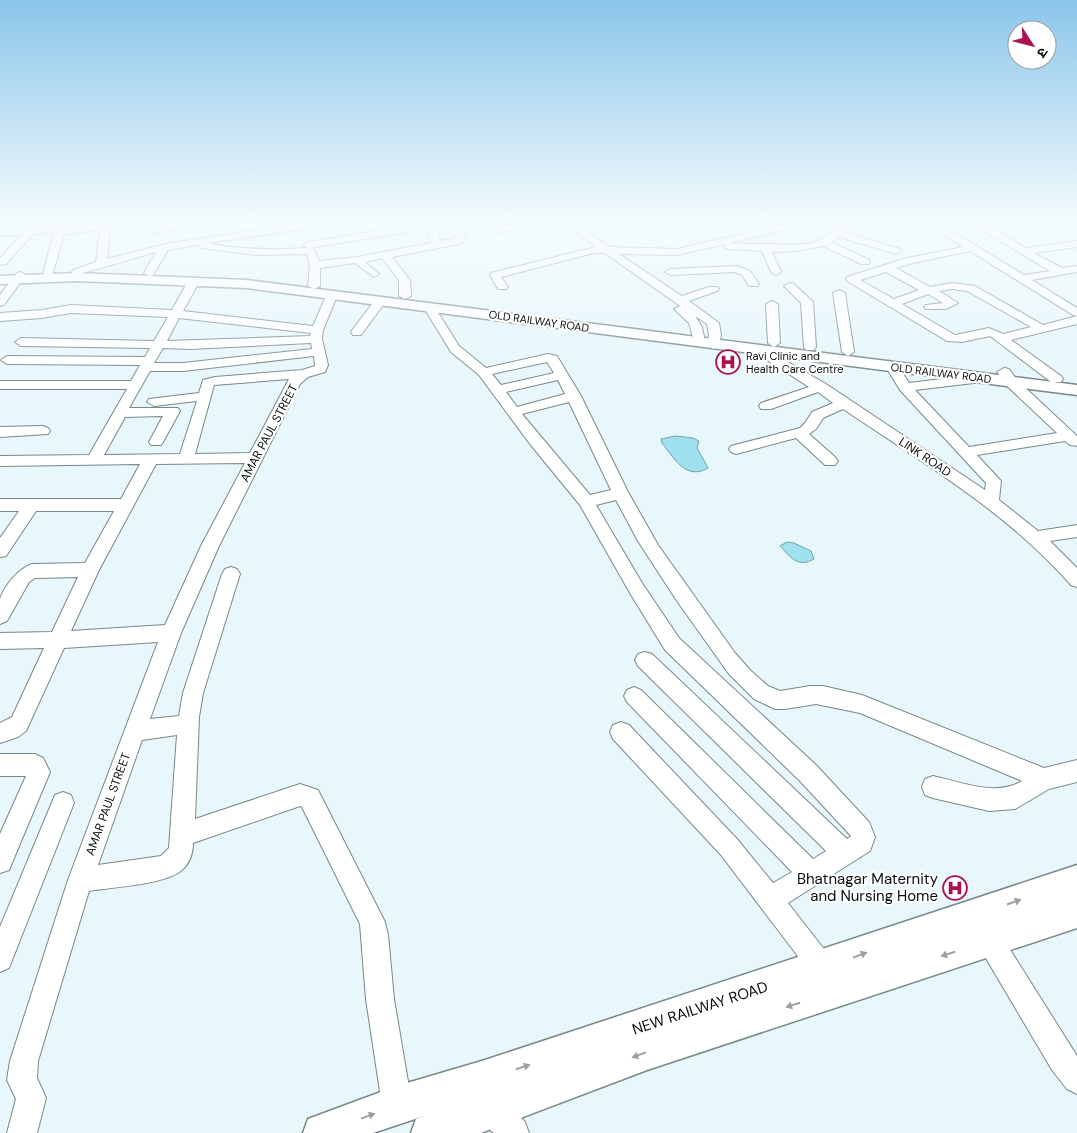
<svg xmlns="http://www.w3.org/2000/svg" width="1077" height="1133" font-family="'DM Sans','Noto Sans Devanagari',sans-serif">
<style>
.water{fill:#9fe1ee;stroke:#72a1ab}
.lines{fill:none;stroke-linecap:round;stroke-linejoin:round}
.minor-casing{stroke:#78878a;stroke-width:2}
.major-casing{stroke:#78878a;stroke-width:3}
.minor{fill:#fff;fill-rule:evenodd}
.major{fill:#fff;fill-rule:evenodd}
.oneway{fill:#9c9e9f}
.labels{text-anchor:middle;dominant-baseline:central;stroke-width:4.5;stroke-linejoin:round;paint-order:stroke}
.far-street-label{font-size:11px;fill:#080d0e;stroke:#fff}
.far-poi-label{font-size:11px;fill:#080d0e;stroke:#fff;text-anchor:start}
.street-label{font-size:12px;fill:#080d0e;stroke:#fff}
.near-poi-label{font-size:15px;fill:#080d0e;stroke:#fff;text-anchor:end}
.near-street-label{font-size:15px;fill:#080d0e;stroke:#fff}
</style>
<rect width="100%" height="100%" fill="#e7f7fb"/>
<g class="water">
<path d="M676 436 693 438 699 441 697 448 708 468C686 481 674 458 662 443L661 439Z"/>
<path d="M787 542 794 543 811 551 814 559C798 568 791 558 780 546Z"/>
</g>
<g class="lines">
<g class="minor-casing">
<g id="minor">
<path d="M58 222H68L66 228 111 222 107 259 165 244 311 222H336L331 225 207 243C241 250 274 250 308 248L303 245 308 242 409 226 414 229 409 232 308 248 314 249 319 261 357 257 431 243 423 222H433L441 241 456 238 450 222H460L466 239 459 244 392 257 410 280 411 296 405 299 399 296V280L382 258 365 262 379 274 374 277 355 263 320 268V286L314 289 308 286 310 265 307 254 256 255 202 248 197 245 168 250 153 275 149 276 144 273 156 252C143 255 80 276 73 274L72 272 73 270 96 262 100 230 64 234 52 276H44L43 274 54 232 33 234 6 264 0 265V258L21 235 0 236V230L57 226Z"/>
<path d="M183 222H203L198 225 152 234 147 231 148 229Z"/>
<path d="M482 222H494L501 227 520 222H537L535 224 500 233Z"/>
<path d="M561 222H573L610 247 677 249 794 222H812L810 224 729 243C741 244 753 244 765 244 791 244 823 251 838 222H848L843 232 900 249 901 251 896 254 839 237 832 242 869 260 870 262 869 264H861L823 246 796 251 772 252 781 272 776 275 771 272 762 251 729 249 725 248V244L677 255 619 254 682 296 709 287H717L719 289 717 291 689 301 719 323 721 335 719 345 713 349 707 345 709 335 707 324 695 316 702 327 705 342 699 346 695 345 689 323 674 309 680 306 605 253H594L501 277 508 287 506 289H498L490 275 491 273 596 247Z"/>
<path d="M650 222H685C678 227 657 227 650 222Z"/>
<path d="M925 222H937L1024 275 1050 271 969 222H981L1026 248 1077 241V247L1034 253 1062 268 1077 266V272L1032 280 1077 308V324L1011 340 1061 376 1063 379 1061 382H1051L990 336 962 342 947 341 847 281 846 279 847 277 907 258 963 247ZM970 251 1073 315 1077 316 1043 325 975 286 952 283 930 287 896 268 913 263ZM886 272 919 290 894 299 860 280ZM952 289 967 291 1031 327 1003 334 989 328 955 335 902 304 928 294 943 303 926 305 924 307 926 309H946L958 303 939 291Z"/>
<path d="M1025 222H1072C1061 230 1036 231 1025 222Z"/>
<path d="M737 266 750 271 759 284 757 286H749L742 275 735 272 670 275 665 272 670 269Z"/>
<path d="M21 272 26 275 4 305 0 306V295L17 273Z"/>
<path d="M194 278 200 281 183 311 313 326 327 294H335L337 296 323 330 322 339 328 365 325 372 308 377 300 384 219 546 181 633 150 719 179 716 183 693 222 574 225 569 231 567 237 569 240 574 203 693 199 717 195 819 300 784 318 790 385 922 388 935 394 999 412 1105 407 1115 397 1120 387 1115 382 1105 366 999 360 924 302 807 300 806 193 843C193 854 189 866 178 873 158 885 113 887 89 891L38 1061 37 1078 46 1098 37 1133H7L16 1099 7 1080 10 1061 68 880 158 642 64 648 26 731 18 737 0 743V723L12 717 44 648 0 649V633L52 632 78 577 35 578 29 582 7 621 0 624C0 616 0 606 0 599 5 585 18 569 32 564L85 563 114 511H36L6 556 0 557V538L19 511H0V499H121L140 464 0 466V456L89 455 127 389H0V381H131L140 365 7 364 1 360 7 356 145 357 150 348 21 346 15 342 21 338 154 341 168 317 71 313 42 318 0 321V313L42 310 71 305 172 310 188 281ZM179 318 311 333 310 336 167 341ZM311 343 312 349 183 363H154L163 348 191 349ZM314 356 315 366 302 370 215 377 203 380 199 393 149 399 147 402 154 406 197 401 180 454 104 455 125 417 163 416 149 442 151 445H161L163 442 180 411 178 408H129L150 371H183ZM289 379 250 453 195 454 214 385ZM245 463 201 546 165 625 71 631 99 570 156 464ZM177 735 169 848 161 856 98 865 142 740Z"/>
<path d="M790 283 794 284 813 302 816 347 814 350H806L804 347 801 303 784 286Z"/>
<path d="M839 290 845 293 854 352 848 356 842 352 833 293Z"/>
<path d="M380 298 386 301 361 335H353L351 332 353 329 376 299Z"/>
<path d="M772 301 778 304 780 343 774 347 768 343 766 304Z"/>
<path d="M430 305 434 306 459 346 486 368 548 354 557 356 581 396 628 492 658 545 735 653 751 671 768 686 780 691 810 686H823L862 695 1044 768 1077 760V782L1049 789 1015 809 989 811 933 798 925 795 922 787 925 779 933 776C961 782 996 797 1022 781L860 713 816 704 785 709H775L754 699 729 674 677 601 638 541 616 500 596 505 642 583 679 638 816 765 869 822 875 837 870 851 788 903 834 962 838 971 834 980 825 984 816 980 721 855 613 739 610 732 613 725 621 722 629 725 737 839 773 883 792 872 627 702 624 696 627 690 634 687 641 690 813 859 826 851 638 666 635 660 638 654 645 652 652 654 847 839 851 836 800 781 665 650 630 593 580 505 530 444 479 375 451 352 424 308ZM547 362 554 373 501 385 492 374ZM558 380 565 394 517 407 506 392ZM569 402 611 490 590 495 522 414Z"/>
<path d="M760 346 826 384 985 490 986 483 900 390 886 367 887 364H897L909 383 982 374 987 375 989 378 987 381 982 382 915 390 969 447 1057 433 1007 386 997 372 1004 368 1009 369 1017 380 1077 436V446L1070 445 1065 441 977 455 1001 481 999 500 1038 531 1077 525V537L1050 541 1077 568V587L1071 585C1007 512 922 462 843 409L823 418 816 429 809 434 835 457 838 461 835 465H825L796 438 736 454 731 452 729 449 731 446 800 428 805 423 812 412 833 403 818 392 771 409H761L759 406 761 403 809 387 756 353 754 350 756 347Z"/>
<path d="M43 426 48 428 50 431 48 434 0 437V427Z"/>
<path d="M0 754H35L43 758 50 772 9 870 0 873V834L26 776H0Z"/>
<path d="M63 792 71 795 74 803 9 968 0 972V927L55 795Z"/>
<path d="M990 928 999 932 1077 1056V1094L1067 1089 1052 1070 981 950 977 941 981 932Z"/>
<path d="M494 1088 504 1093 513 1109 525 1122 529 1133H494L491 1131 479 1103 484 1093Z"/>
</g>
</g>
<g class="major-casing">
<g id="major">
<path d="M78 273 247 280 1077 385V395L247 288 78 281 0 284V276Z"/>
<path d="M1077 865V928L647 1070 481 1133H411L416 1119 424 1116 373 1133H303L308 1119 397 1086 485 1060Z"/>
</g>
</g>
<use href="#minor" class="minor"/>
<use href="#major" class="major"/>
</g>
<defs><path id="oneway-solid" d="M-6-.8H1V-3.2L6.5 0L1 3.2V.8H-6Z" transform="scale(1.25)"/></defs>
<g class="oneway">
<use href="#oneway-solid" transform="translate(1014 902) rotate(-19)"/>
<use href="#oneway-solid" transform="translate(948 954) rotate(162)"/>
<use href="#oneway-solid" transform="translate(860 955) rotate(-20)"/>
<use href="#oneway-solid" transform="translate(793 1005) rotate(162)"/>
<use href="#oneway-solid" transform="translate(639 1055) rotate(160)"/>
<use href="#oneway-solid" transform="translate(523 1067) rotate(-18)"/>
<use href="#oneway-solid" transform="translate(368 1116) rotate(-20)"/>
</g>
<linearGradient id="sky" x2="0" y2="1"><stop stop-color="#8bc6ea"/><stop offset="0.58" stop-color="#f4fbfd"/><stop offset="1" stop-color="#f4fbfd" stop-opacity="0"/></linearGradient>
<rect width="1077" height="381" fill="url(#sky)"/>
<defs>
<g id="hospital-ring" transform="scale(1.25)"><circle r="9.5" fill="#fff" stroke="#a7144f" stroke-width="1.5"/><path d="M-5-5h3v3.5h4V-5h3V5h-3V1.5h-4V5h-3Z" fill="#a7144f"/></g>
</defs>
<g fill-rule="evenodd">
<use href="#hospital-ring" x="728" y="362"/>
<use href="#hospital-ring" x="955" y="888"/>
</g>
<g class="labels">
<g class="far-street-label">
<text transform="translate(539 321) rotate(8)">OLD RAILWAY ROAD</text>
<text transform="translate(941 373) rotate(7)">OLD RAILWAY ROAD</text>
</g>
<g class="far-poi-label">
<text x="746" y="356">Ravi Clinic and<tspan x="746" dy="13">Health Care Centre</tspan></text>
</g>
<g class="street-label">
<text transform="translate(269 433) rotate(-62)">AMAR PAUL STREET</text>
<text transform="translate(925 457) rotate(34)">LINK ROAD</text>
<text transform="translate(108 804) rotate(-70)">AMAR PAUL STREET</text>
</g>
<g class="near-poi-label">
<text x="938" y="879">Bhatnagar Maternity<tspan x="938" dy="17">and Nursing Home</tspan></text>
</g>
<g class="near-street-label">
<text transform="translate(700 1008) rotate(-18)">NEW RAILWAY ROAD</text>
</g>
</g>
<g transform="translate(1032 45) rotate(126)"><circle r="24" fill="#ffffff" stroke="#9c9e9f"/>
<path d="M0-4L9 19L0 12L-9 19Z" fill="#a7144f"/>
<text y="-8" font-size="14" font-weight="bold" text-anchor="middle" fill="#080d0e">उ</text>
</g>
</svg>
